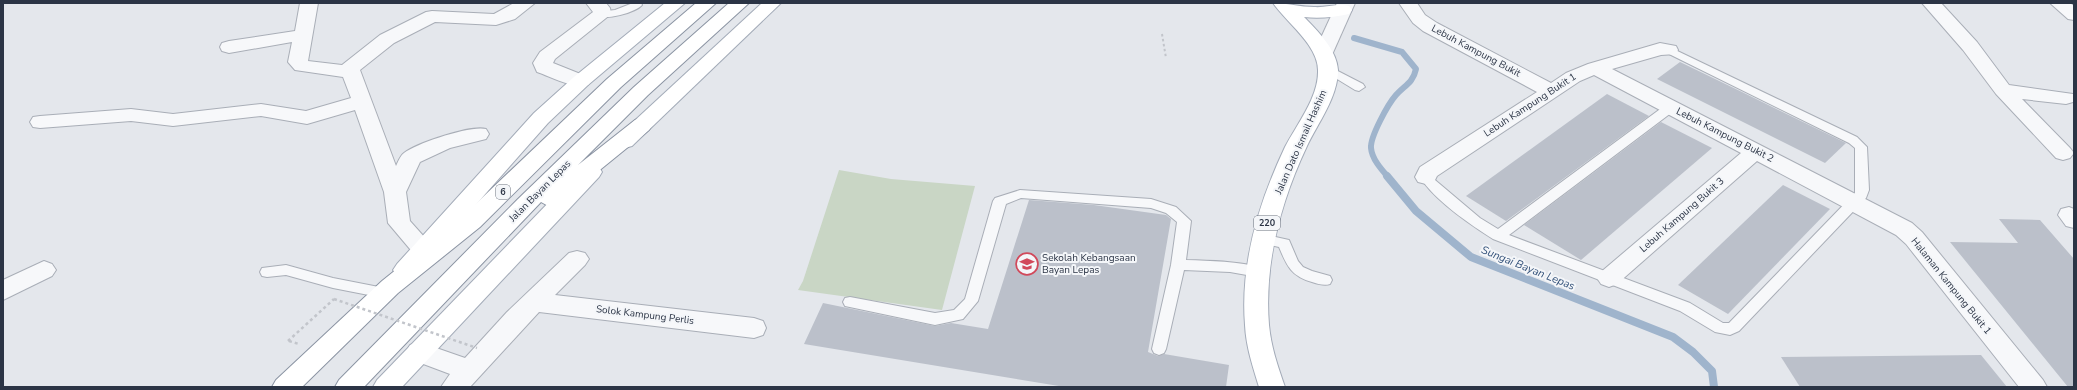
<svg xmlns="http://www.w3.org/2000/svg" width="2077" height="390" font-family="'Nunito Sans',sans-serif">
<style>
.green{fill:#c9d6c5}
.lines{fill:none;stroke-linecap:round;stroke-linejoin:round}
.stream-far1{stroke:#9fb4cc;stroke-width:6}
.stream{stroke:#9fb4cc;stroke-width:8}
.building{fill:#bbc0ca}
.service-casing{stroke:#a9aeb7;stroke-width:2}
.minor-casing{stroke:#a9aeb7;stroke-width:2}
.primary-casing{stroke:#a3abb8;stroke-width:2}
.trunk-casing{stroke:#8b94a3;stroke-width:2}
.path-far1{stroke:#c2c5cb;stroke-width:2;stroke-dasharray:2.5 2.5;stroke-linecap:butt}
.path{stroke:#c2c5cb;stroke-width:2.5;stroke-dasharray:3 3;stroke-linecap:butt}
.service{fill:#f7f8fa;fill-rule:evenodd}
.minor{fill:#f7f8fa;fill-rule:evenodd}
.primary{fill:#fff;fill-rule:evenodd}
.trunk{fill:#fff;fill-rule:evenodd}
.path-bridge{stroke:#c2c5cb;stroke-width:2.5;stroke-dasharray:3 3;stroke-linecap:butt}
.labels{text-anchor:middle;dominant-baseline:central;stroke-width:4;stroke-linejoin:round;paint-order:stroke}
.shield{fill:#f4f6f9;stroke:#676e7b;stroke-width:1}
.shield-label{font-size:9px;font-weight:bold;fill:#2b3445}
.street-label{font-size:10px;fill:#2b3445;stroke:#f4f6f9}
.poi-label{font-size:10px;fill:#2b3445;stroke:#f4f6f9;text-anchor:start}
.water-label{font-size:11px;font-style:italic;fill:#34527a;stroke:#f4f6f9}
</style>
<rect width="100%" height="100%" fill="#e4e7ec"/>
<path class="green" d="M839 170 891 179 975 186 942 310 798 290 803 281Z"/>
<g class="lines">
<path class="stream-far1" d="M1354 38 1402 52 1416 69C1413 83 1405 85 1396 95 1388 104 1370 137 1371 148 1372 159 1381 169 1388 177"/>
<path class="stream" d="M1387 176 1416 211 1471 257 1673 337 1693 352 1712 371 1714 387"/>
</g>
<g class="building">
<path d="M1680 62 1742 92 1846 143 1825 163 1657 79Z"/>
<path d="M1607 94 1649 116 1506 221 1466 196Z"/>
<path d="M1661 122 1712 148 1581 260 1524 225Z"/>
<path d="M1783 185 1830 209 1728 314 1678 285Z"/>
<path d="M1029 200 1094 205 1166 215 1171 219 1148 352 1158 356 1164 354 1229 365 1226 387H1065L804 344 823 303 935 326 951 323 988 329Z"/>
<path d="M1999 219 2040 220 2074 259V387H2068L1950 242 2018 243Z"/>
<path d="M1981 355 2007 387H1800L1781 357Z"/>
</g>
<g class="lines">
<g class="service-casing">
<g id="service">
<path d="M633 3H641L642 5C636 12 604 22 597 14L598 12 615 10Z"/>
<path d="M1669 47 1857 137 1867 147 1869 190 1866 198 1739 331 1730 335 1715 332 1680 311 1493 239C1471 225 1434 200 1420 177L1421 174H1431L1435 180 1480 218 1498 229 1667 104H1675L1677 107 1675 110 1509 235 1690 303 1723 323H1729L1855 193V148L1849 143 1665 52 1663 50Z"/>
<path d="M1328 66 1363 84 1365 87 1359 91 1355 90 1324 71 1322 69Z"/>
<path d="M1020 190 1151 199 1176 207 1191 221 1186 260C1211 261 1238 261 1263 268L1265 272 1263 276 1258 277 1230 272 1184 270 1166 349 1164 353 1159 355 1154 353 1152 349 1171 265 1177 222 1166 213 1151 208 1021 198 1006 204 978 301 963 319 935 325 845 306 843 302 845 298 850 297 935 313 954 310 965 299 993 201 995 198Z"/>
<path d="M1262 234 1289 240 1298 261 1303 267 1312 271 1330 276 1332 280 1330 284C1324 286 1318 284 1312 282 1291 276 1287 266 1279 247L1257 242 1255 239 1257 236Z"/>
<path d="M286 265 333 278 384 288 389 289 391 293 389 297 384 298 333 288 286 275 267 277 262 276 260 272 262 268Z"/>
</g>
</g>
<g class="minor-casing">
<g id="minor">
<path d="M300 3H318L308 61 342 65 380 35 426 12 432 11 494 14 514 3H535L515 19 496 25 435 22 394 43 360 70 396 166C398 162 400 156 404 153 417 143 471 125 486 129L489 134 486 139 450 148 420 162 406 192 410 221 435 249 431 255 423 257 415 255 388 223 384 192 355 110 307 124 261 116 173 126 131 121 40 128 33 127 30 122 33 117 40 116 131 109 173 114 261 104 306 111 351 98 343 77 295 70 288 62 292 42 229 53 222 51 220 47 222 43 229 41 295 31Z"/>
<path d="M586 3H606L610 8 611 14 555 59 553 63 588 77 591 81 588 85C572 89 552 77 537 72L533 63 540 52 593 12Z"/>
<path d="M1337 3H1355L1331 57 1324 59 1317 57 1314 53Z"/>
<path d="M1399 3H1417L1425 15 1437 23 1551 83 1566 73 1588 64 1660 43 1676 46 1678 50 1676 54 1661 55 1612 69 1912 223 1922 232 2043 380 2047 387H2019L1906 244 1896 235 1757 161 1617 284 1609 287 1601 284 1597 278 1601 272 1741 153 1594 75 1580 81 1437 176 1434 182 1426 184 1418 182 1415 177 1420 167 1537 92 1423 31 1413 23Z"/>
<path d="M1922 3H1941L1977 42 2009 85 2073 94V102L2066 104 2022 99 2070 148 2074 153 2070 158 2063 160 2056 158 1996 94 1963 50Z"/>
<path d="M2050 3H2070L2074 6V20L2068 19Z"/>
<path d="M2069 207 2074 209V228L2066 226 2058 215 2061 209Z"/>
<path d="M577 251 585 253 589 259 585 265 555 295 754 318 763 321 766 328 763 335 754 338 539 312 470 387H441L450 374 410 359 406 352 410 345 419 342 465 358 507 312 569 253Z"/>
<path d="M44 261 52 264 56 270 52 276 3 300V280Z"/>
</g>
</g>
<g class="primary-casing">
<g id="primary">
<path d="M665 3H685L588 85 548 123 413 276 405 279 397 276 393 270 397 264 534 113 574 77Z"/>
<path d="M762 3H781L632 146 625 148 618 146 615 141 618 136Z"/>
<path d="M1273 3C1287 3 1300 7 1314 7 1326 8 1338 3 1349 6L1352 10 1349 14C1335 17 1319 19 1304 17 1317 30 1337 50 1338 70 1338 97 1318 123 1307 146 1281 201 1264 264 1269 325 1271 347 1278 367 1285 387H1259C1253 367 1246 347 1245 325 1240 263 1259 202 1285 147 1297 124 1319 97 1318 70 1318 45 1286 22 1273 3Z"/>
<path d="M591 165 599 167 602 172 599 177 402 387H373L377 380 583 167Z"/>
</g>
</g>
<g class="trunk-casing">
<g id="trunk">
<path d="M696 3H716L621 87 480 227 398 293 302 387H272L276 380 382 281 464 215 607 79Z"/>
<path d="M729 3H749L648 95 578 165 635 120 642 118 649 120 652 125 649 130 558 204 550 207 541 202 364 387H335L339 380 518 199 634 87Z"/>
</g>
</g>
<path class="path-far1" d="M1162 34 1166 58"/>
<g class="path">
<path d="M288 341 334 299"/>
<path d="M289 341 299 344"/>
</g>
<use href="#service" class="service"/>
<use href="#minor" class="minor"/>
<use href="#primary" class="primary"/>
<use href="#trunk" class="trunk"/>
<path class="path-bridge" d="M334 299 477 348"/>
</g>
<defs>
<g id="school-ring" transform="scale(1.15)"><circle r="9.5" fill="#f4f6f9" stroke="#d1495b" stroke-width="1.5"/><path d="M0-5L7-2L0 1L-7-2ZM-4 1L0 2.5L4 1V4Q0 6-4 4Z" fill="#d1495b"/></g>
</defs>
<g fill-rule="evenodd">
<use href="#school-ring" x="1027" y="264"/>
</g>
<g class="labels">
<g class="shield">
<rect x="496" y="185" width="14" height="14" rx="3"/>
<rect x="1254" y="216" width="26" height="14" rx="3"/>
</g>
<g class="shield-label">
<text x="503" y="192">6</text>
<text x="1267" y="223">220</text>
</g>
<g class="street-label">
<text transform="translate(1476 51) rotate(28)">Lebuh Kampung Bukit</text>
<text transform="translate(1530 105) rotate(-33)">Lebuh Kampung Bukit 1</text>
<text transform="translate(1725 135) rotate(27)">Lebuh Kampung Bukit 2</text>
<text transform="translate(1301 142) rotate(-66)">Jalan Dato Ismail Hashim</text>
<text transform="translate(540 191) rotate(-45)">Jalan Bayan Lepas</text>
<text transform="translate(1682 215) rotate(-41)">Lebuh Kampung Bukit 3</text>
<text transform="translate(1951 286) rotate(51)">Halaman Kampung Bukit 1</text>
<text transform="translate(645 315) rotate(7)">Solok Kampung Perlis</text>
</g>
<g class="poi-label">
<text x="1042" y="258">Sekolah Kebangsaan<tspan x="1042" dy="12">Bayan Lepas</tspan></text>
</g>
<g class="water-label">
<text transform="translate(1528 268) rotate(22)">Sungai Bayan Lepas</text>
</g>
</g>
<rect width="2077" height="390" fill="none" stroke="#2b3445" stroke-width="8"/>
</svg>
